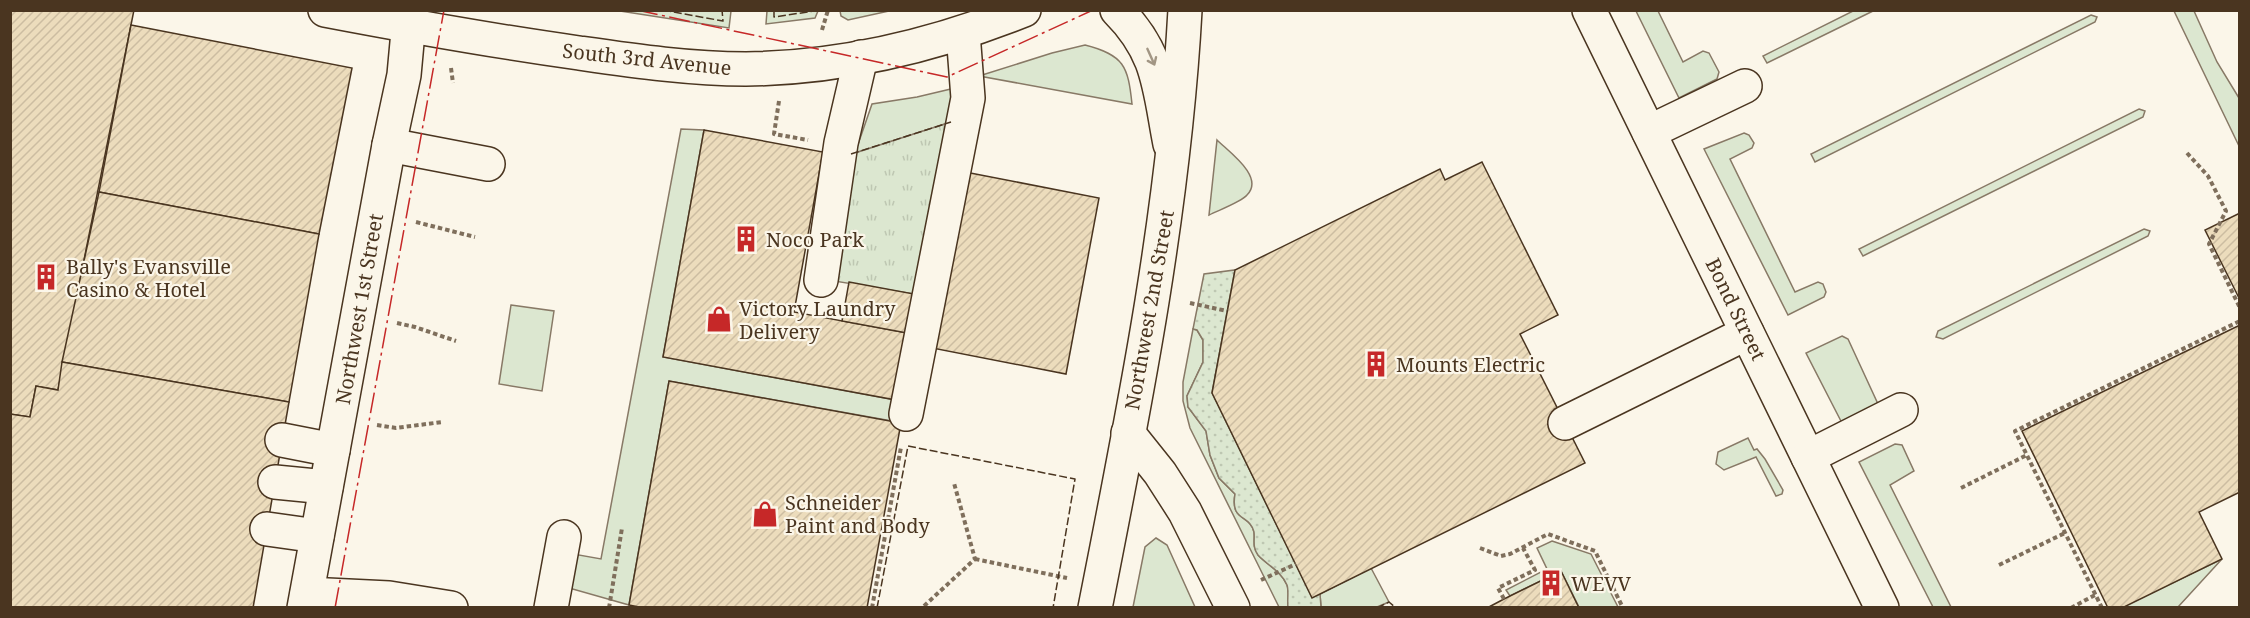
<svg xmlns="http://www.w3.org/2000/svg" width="2250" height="618" font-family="'Noto Serif',serif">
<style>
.grass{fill:#dce7d0;stroke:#887966;stroke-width:1.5}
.park{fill:url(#park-tufts);stroke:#887966;stroke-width:1.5}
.garden{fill:url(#garden-dots);stroke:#887966;stroke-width:1.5}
.building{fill:url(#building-hatch);stroke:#4a3520;stroke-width:1.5}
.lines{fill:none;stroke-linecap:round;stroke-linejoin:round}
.minor-casing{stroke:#4a3520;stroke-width:36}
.major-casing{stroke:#4a3520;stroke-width:36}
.path{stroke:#7f6f5c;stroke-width:4;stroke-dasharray:4.5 3;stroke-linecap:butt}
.minor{stroke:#fbf6e9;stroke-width:33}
.major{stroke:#fbf6e9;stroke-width:33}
.fence{stroke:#4a3520;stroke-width:1.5;stroke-dasharray:8 3;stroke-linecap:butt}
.power{stroke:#c62828;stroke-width:1.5;stroke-dasharray:21 4.5 3 4.5;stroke-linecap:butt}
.oneway{stroke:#a29684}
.labels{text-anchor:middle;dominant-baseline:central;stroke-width:4.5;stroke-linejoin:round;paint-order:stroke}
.street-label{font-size:20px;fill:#4a3520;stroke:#fbf6e9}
.poi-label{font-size:20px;fill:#4a3520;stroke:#fbf6e9;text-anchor:start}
</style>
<defs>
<pattern id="park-tufts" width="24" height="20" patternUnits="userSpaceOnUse" patternTransform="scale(1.5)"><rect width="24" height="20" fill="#dce7d0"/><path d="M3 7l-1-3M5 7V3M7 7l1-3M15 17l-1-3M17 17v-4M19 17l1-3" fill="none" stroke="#bec7b2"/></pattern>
<pattern id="garden-dots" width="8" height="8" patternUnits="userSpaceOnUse" patternTransform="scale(1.5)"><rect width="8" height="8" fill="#dce7d0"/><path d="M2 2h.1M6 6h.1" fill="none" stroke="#bec7b2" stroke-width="1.8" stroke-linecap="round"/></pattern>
<pattern id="building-hatch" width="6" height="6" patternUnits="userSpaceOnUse" patternTransform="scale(1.5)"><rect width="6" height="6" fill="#ecdcbc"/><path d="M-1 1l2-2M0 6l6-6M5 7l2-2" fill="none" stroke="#ccbda1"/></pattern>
</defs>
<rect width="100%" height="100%" fill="#fbf6e9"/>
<g class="grass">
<path d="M1855 10 1873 11 1767 63 1763 56Z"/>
<path d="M620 11H731L729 28Z"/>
<path d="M767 11V10L818 11 815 18 766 24Z"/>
<path d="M840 11V10L889 11 848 20 841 16Z"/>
<path d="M1636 11H1658L1683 62 1703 51 1709 53 1719 72 1717 79 1679 98Z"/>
<path d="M2174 11H2194L2217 62 2239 98V146Z"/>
<path d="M2091 15 2097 17 2095 22 1815 162 1811 154Z"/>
<path d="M1085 45C1124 55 1128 66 1132 104L979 76 1052 53Z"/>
<path d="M955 88 954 121 855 153 872 104 917 97Z"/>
<path d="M2139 109 2145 111 2143 117 1863 256 1859 249Z"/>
<path d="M681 129 704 130 663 357 896 400 892 421 669 381 629 605 562 586 568 553 601 559Z"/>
<path d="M1744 133 1749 135 1754 143 1752 148 1730 159 1795 292 1818 282 1823 284 1826 292 1824 297 1788 315 1704 149Z"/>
<path d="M1217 140C1229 152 1265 177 1247 195 1241 202 1219 210 1209 215Z"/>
<path d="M2144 229 2150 231 2148 236 1943 339 1936 337 1938 331Z"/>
<path d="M511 305 554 311 542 391 499 384Z"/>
<path d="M1193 329 1197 330 1203 340V362L1187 396 1188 407 1206 431 1210 455 1219 478 1235 494C1230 522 1250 514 1254 532 1255 540 1252 547 1258 555 1267 565 1281 571 1287 585 1290 591 1287 600 1288 607H1279L1190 428 1183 401V382Z"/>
<path d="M1842 336 1848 339 1878 404 1844 427 1806 353Z"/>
<path d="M1748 438 1754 450 1757 449 1765 459 1783 490 1782 494 1776 496 1756 457 1724 470 1716 464 1718 452Z"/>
<path d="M1895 444 1902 445 1914 471 1890 485 1951 607H1933L1859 462Z"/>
<path d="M1156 538 1167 545 1195 607H1133L1145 547Z"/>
<path d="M1552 541 1591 554 1618 607H1579L1561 571 1510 596 1506 590 1547 569 1537 548Z"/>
<path d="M2222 559 2178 607H2122Z"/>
<path d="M1371 568 1389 602 1377 607H1321L1320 594Z"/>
</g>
<path class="park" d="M954 121 914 294 834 281 855 153Z"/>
<path class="garden" d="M1235 270 1212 393 1312 597 1320 594 1321 607H1288C1287 600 1289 591 1287 585 1281 571 1267 565 1258 555 1252 547 1255 540 1254 532 1250 514 1230 522 1235 494L1219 478 1210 455 1206 431 1188 407 1187 396 1203 362V340L1197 330 1193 329 1204 274Z"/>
<g class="building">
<path d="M10 10H134L58 390 36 386 30 417 10 414Z"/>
<path d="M131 25 352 68 319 234 99 192Z"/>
<path d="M704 130 823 152 794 312 907 333 896 400 663 357Z"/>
<path d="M1482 162 1558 315 1520 334 1585 463 1312 598 1212 393 1235 270 1440 169 1445 180Z"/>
<path d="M960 171 1099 198 1066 374 927 347Z"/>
<path d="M99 192 319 234 289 402 62 362Z"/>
<path d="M2240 213V300L2205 230Z"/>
<path d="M849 282 914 294 907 333 842 321Z"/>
<path d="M2240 325V492L2199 512 2222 559 2122 608H2108L2022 431Z"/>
<path d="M62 362 289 402 253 608H10V414L30 417 36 386 58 390Z"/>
<path d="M669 381 901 423 867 608H644L629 605Z"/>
<path d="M1561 571 1579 608H1487L1504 599Z"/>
</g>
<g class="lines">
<g class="minor-casing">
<g id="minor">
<path d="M325 10C409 26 494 41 579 53 635 61 690 69 746 69 841 68 936 45 1024 10"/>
<path d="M1117 10C1160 53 1159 88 1170 144"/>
<path d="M1589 10 1882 608"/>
<path d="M1649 132 1745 86"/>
<path d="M389 145 488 164"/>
<path d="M821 280 841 143 861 57"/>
<path d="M906 414 968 98 963 33"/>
<path d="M1565 423 1747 333"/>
<path d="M1128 433 1160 473 1185 512 1233 608"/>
<path d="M282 440 333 450"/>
<path d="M1808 457 1901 410"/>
<path d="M275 482 326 487"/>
<path d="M267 529 317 536"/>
<path d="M307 594 389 598 451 608"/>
<path d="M304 608 389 145 404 75 410 10"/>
<path d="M551 608 564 537"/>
</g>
</g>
<g class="major-casing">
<path id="major" d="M1095 608C1134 410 1174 212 1185 10"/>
</g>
<g class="path">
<path d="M822 30 828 10"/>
<path d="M451 68 453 83"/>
<path d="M779 101 774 134 808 140"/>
<path d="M2187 153 2208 176 2226 211 2209 244 2240 308"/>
<path d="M416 222 475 237"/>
<path d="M1190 303 1227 311"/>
<path d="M397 323 415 327 456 341"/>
<path d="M377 425 396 428 442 422"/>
<path d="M1961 488 2027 455"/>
<path d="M1480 548 1501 556 1510 554 1548 534 1595 551 1623 608"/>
<path d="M975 559 1067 578"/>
<path d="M1999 565 2065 533"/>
<path d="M1261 580 1296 564"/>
<path d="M1504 599 1498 588 1535 570 1523 548"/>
<path d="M924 606 975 559 954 483"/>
<path d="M609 608 622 528"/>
<path d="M872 608 901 447"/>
<path d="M2071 608 2095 595"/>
<path d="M2102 608 2015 431 2240 321"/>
</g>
<use href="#minor" class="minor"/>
<use href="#major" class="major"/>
<g class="fence">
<path d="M663 10 723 21 722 10"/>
<path d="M774 10V17L821 10"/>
<path d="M851 154 951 122"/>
<path d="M877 608 908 446 1075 479 1053 608"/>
<path d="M1377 608 1389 602 1396 608"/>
</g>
<g class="power">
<path d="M637 10 947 77 1093 10"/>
<path d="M335 608 444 10"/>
</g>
</g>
<defs><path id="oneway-shaft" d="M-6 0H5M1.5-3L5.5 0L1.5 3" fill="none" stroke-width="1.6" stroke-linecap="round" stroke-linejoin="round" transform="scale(1.5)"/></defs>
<use class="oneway" href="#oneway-shaft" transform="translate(1151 57) rotate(66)"/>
<defs>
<g id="building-bare" transform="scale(2.07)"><path d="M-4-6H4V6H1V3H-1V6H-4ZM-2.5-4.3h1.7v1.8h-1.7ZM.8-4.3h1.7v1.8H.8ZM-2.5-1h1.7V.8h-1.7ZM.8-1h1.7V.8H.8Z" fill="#c62828" stroke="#fbf6e9" stroke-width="2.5" paint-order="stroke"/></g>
<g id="shop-bare" transform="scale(2.07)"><path d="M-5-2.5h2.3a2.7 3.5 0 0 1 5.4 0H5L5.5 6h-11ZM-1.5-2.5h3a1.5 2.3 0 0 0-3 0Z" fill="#c62828" stroke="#fbf6e9" stroke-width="2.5" paint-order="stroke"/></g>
</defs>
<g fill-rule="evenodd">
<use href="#building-bare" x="746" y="239"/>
<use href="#building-bare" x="46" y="277"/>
<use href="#shop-bare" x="719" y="319"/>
<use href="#building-bare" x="1376" y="364"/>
<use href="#shop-bare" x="765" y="514"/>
<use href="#building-bare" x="1551" y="583"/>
</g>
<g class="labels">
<g class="street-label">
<text transform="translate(647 59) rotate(6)">South 3rd Avenue</text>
<text transform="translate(359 309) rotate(-80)">Northwest 1st Street</text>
<text transform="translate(1736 309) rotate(64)">Bond Street</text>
<text transform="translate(1149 310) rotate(-80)">Northwest 2nd Street</text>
</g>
<g class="poi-label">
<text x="766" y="239">Noco Park</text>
<text x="66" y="266">Bally's Evansville<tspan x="66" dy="23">Casino &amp; Hotel</tspan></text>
<text x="739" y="308">Victory Laundry<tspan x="739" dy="23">Delivery</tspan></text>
<text x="1396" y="364">Mounts Electric</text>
<text x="785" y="502">Schneider<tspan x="785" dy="23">Paint and Body</tspan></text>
<text x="1571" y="583">WEVV</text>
</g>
</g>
<rect width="2250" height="618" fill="none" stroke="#4a3520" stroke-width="24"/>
</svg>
